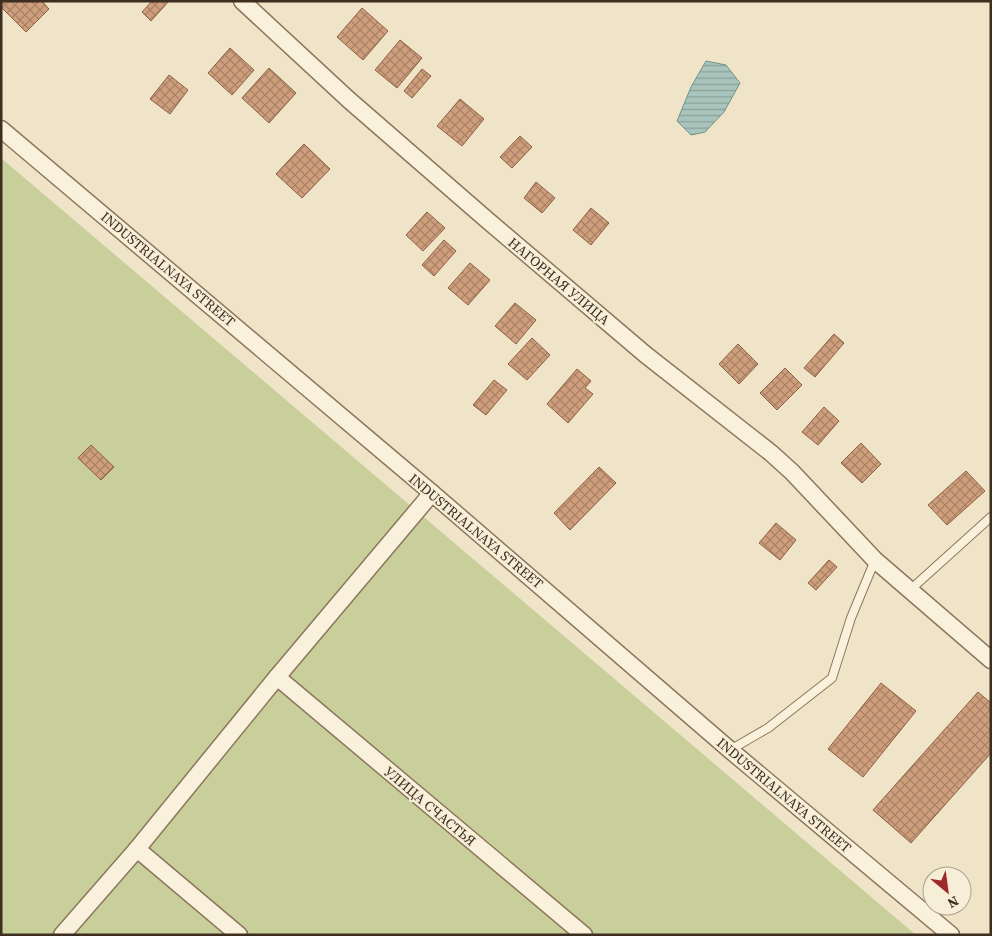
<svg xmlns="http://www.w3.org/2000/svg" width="992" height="936" font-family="'Source Serif 4',serif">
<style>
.green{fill:#c9cf9b}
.water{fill:url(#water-rules);stroke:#6f938a}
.building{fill:url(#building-cross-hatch);stroke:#8d5f41}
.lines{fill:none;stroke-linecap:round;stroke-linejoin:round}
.service-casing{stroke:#8d765c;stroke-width:10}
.minor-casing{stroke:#8d765c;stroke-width:19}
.service{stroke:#faf1dc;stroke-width:8}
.minor{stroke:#faf1dc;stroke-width:16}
.labels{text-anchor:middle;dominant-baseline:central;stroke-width:4;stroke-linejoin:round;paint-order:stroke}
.street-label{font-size:14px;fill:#3d2e20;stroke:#f7eed8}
</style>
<defs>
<pattern id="water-rules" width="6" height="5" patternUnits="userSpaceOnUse" patternTransform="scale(1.25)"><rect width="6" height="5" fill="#a9c4bc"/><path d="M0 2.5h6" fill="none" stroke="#8ba098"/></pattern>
<pattern id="building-cross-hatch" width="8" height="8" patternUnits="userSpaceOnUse" patternTransform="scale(1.25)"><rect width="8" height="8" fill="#cf9f7d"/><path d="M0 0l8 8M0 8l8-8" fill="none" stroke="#a98266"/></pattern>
</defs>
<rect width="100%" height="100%" fill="#f0e4c8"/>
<path class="green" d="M1 158 916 935H1Z"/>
<path class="water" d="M706 61 726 65 740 83 724 112 705 132 691 135 677 121 691 87Z"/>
<g class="building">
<path d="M1 1H42L49 9 26 32 1 7Z"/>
<path d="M152 1H169L151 21 142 12Z"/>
<path d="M362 8 388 31 363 60 337 37Z"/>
<path d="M400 40 422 58 397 88 375 70Z"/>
<path d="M230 48 254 70 232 95 208 73Z"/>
<path d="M269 68 296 93 269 123 242 98Z"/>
<path d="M422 69 431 76 412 98 404 91Z"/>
<path d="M169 75 188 90 170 114 150 99Z"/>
<path d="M460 99 484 119 462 146 437 126Z"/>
<path d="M520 136 532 147 512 168 500 157Z"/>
<path d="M304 144 330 169 302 198 276 174Z"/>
<path d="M536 182 555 198 542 213 524 198Z"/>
<path d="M591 208 609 223 591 245 573 230Z"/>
<path d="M427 212 445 228 423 251 406 235Z"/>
<path d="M444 240 456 251 434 276 422 265Z"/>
<path d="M470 263 490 280 468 305 448 288Z"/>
<path d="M515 303 536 320 516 344 495 326Z"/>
<path d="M834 334 844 343 815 377 804 368Z"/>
<path d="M532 338 550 355 527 380 508 364Z"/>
<path d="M738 344 758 364 739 384 719 364Z"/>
<path d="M785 368 802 385 777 410 760 393Z"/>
<path d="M577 369 591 381 585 388 593 394 568 423 547 404Z"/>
<path d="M494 380 507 390 486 415 473 405Z"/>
<path d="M824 407 839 421 818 445 802 432Z"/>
<path d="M861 443 881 464 862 483 841 463Z"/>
<path d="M91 445 114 467 101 480 78 458Z"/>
<path d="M599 467 616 483 570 530 554 513Z"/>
<path d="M966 471 985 491 947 525 928 505Z"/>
<path d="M776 523 796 540 780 560 759 543Z"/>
<path d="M829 560 837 567 816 590 808 583Z"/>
<path d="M881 683 916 711 863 777 828 749Z"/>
<path d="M978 692 991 703V753L911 843 873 810Z"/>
</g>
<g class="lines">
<g class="service-casing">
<g id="service">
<path d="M910 590 991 517"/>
<path d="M730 750 768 728 832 678 851 618 875 560"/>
</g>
</g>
<g class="minor-casing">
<g id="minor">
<path d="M242 1 349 100 486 219 646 355 771 453 792 472 875 560 991 660"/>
<path d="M1 129 432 493 730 750 951 935"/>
<path d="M277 677 584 935"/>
<path d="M137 849 239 935"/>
<path d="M62 935 137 849 277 677 432 493"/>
</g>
</g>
<use href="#service" class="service"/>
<use href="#minor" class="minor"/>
</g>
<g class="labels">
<g class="street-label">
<text transform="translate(168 269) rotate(40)">INDUSTRIALNAYA STREET</text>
<text transform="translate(559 281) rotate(40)">НАГОРНАЯ УЛИЦА</text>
<text transform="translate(476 531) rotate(40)">INDUSTRIALNAYA STREET</text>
<text transform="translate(784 795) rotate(40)">INDUSTRIALNAYA STREET</text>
<text transform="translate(430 806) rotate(40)">УЛИЦА СЧАСТЬЯ</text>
</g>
</g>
<rect width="992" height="936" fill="none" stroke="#3d2e20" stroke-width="5"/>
<g transform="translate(947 891) rotate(151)"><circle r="24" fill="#f7eed8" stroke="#ada18e"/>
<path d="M0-4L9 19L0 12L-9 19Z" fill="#9e2a2b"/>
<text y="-8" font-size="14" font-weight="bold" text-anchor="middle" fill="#3d2e20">N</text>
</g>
</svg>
